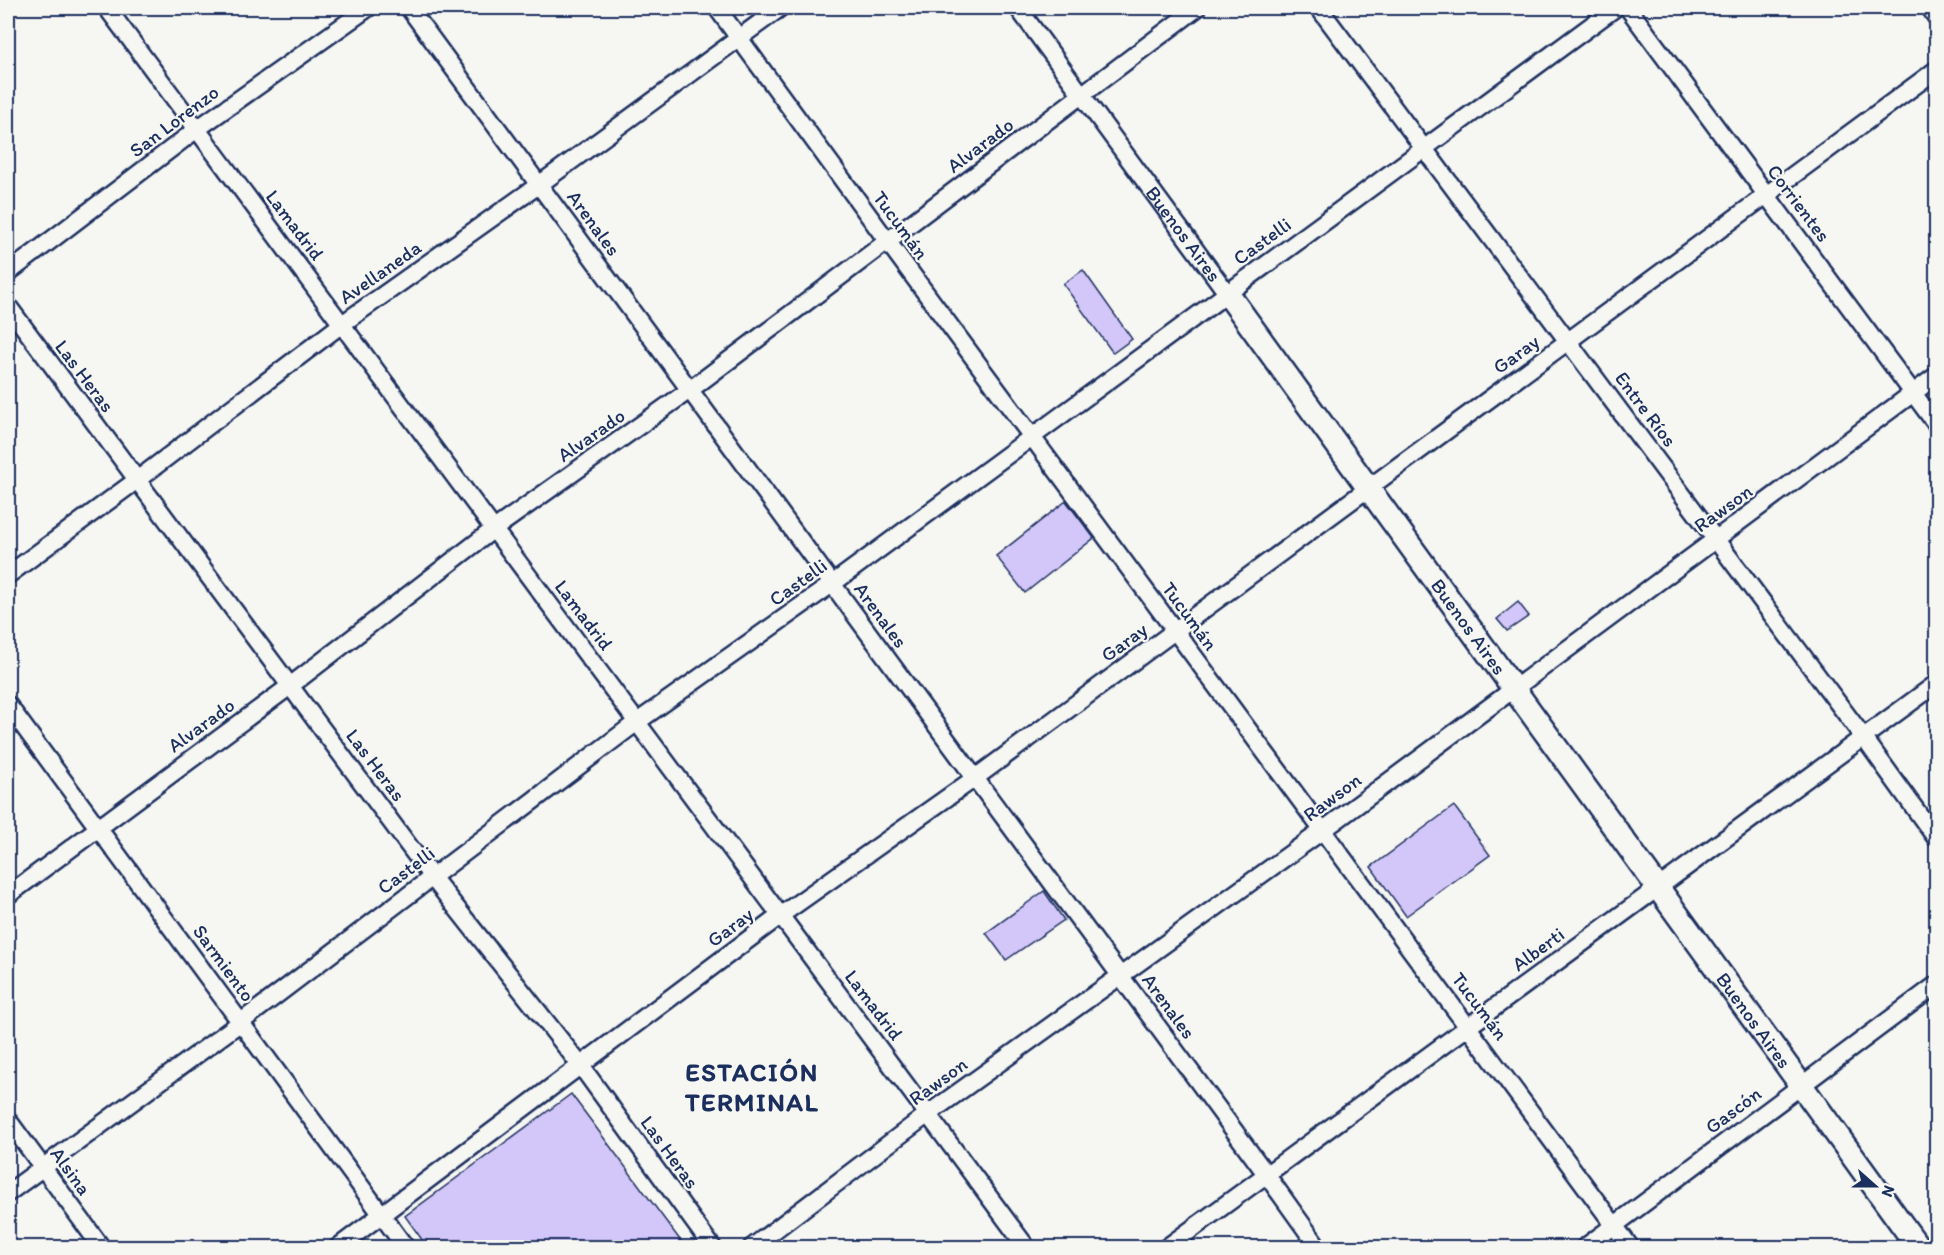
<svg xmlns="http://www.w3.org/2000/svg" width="1944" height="1255" font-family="Itim,sans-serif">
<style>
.building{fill:#d3c6f8;stroke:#1b2f5e;stroke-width:1.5}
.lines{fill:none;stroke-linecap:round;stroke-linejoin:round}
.street-casing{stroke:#1b2f5e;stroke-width:21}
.secondary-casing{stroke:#1b2f5e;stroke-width:27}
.street{stroke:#f6f6f2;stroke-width:16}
.secondary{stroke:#f6f6f2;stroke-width:22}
.labels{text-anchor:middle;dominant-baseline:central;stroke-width:4.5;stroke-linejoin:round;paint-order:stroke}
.street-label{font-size:20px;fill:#1b2f5e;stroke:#f6f6f2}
.district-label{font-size:26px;font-weight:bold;letter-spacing:1.5px;fill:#1b2f5e;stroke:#f6f6f2}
</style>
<rect width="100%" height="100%" fill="#f6f6f2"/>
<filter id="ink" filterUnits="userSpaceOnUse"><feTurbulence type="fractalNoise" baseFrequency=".0167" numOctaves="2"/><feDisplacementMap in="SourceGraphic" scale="12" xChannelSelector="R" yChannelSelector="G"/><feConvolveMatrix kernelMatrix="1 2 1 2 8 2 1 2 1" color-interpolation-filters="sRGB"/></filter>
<g filter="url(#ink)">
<g class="building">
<path d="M1083 270 1132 339 1113 353 1063 284Z"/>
<path d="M1066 501 1094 538 1025 593 996 556Z"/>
<path d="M1518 602 1529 616 1507 631 1497 619Z"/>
<path d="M1454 806 1490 855 1406 916 1371 867Z"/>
<path d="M1044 891 1064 920 1006 960 986 933Z"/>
<path d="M571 1094 686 1248H428L405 1216Z"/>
</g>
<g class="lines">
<g class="street-casing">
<g id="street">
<path d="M107 8 1027 1248"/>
<path d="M409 8 1266 1174 1319 1248"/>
<path d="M717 8 888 242 1631 1248"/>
<path id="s1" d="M1018 8 1227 293"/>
<path d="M1319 8 1864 738 1936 838"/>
<path d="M1628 8 1936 424"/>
<path d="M1930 8 1936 17"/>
<path d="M8 273 197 129 368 8"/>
<path d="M8 306 432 877 581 1066 713 1248"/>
<path d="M8 575 137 480 342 324 540 184 780 8"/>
<path d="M8 705 406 1248"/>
<path d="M8 895 290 686 494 529 691 389 1197 8"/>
<path d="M8 1120 102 1248"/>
<path d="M8 1193 241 1022 637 722 832 584 1615 8"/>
<path d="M337 1248 781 915 975 778 1936 70"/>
<path d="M751 1248 928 1114 1322 831 1936 376"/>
<path d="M1166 1248 1936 684"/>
<path d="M1584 1248 1936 985"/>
</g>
</g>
<g class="secondary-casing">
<g id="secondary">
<path id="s2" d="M1227 293 1919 1248"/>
</g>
</g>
<use href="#street" class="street"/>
<use href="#secondary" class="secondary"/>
</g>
</g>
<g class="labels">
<g class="street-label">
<text transform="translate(174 121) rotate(-37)">San Lorenzo</text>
<text transform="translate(980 145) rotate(-37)">Alvarado</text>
<text transform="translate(1799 203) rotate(53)">Corrientes</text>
<text transform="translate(594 223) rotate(54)">Arenales</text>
<text transform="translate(295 225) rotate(53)">Lamadrid</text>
<text transform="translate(901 225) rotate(54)">Tucumán</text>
<text stroke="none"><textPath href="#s1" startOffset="280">Buenos Aires</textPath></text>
<text transform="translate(1262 241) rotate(-36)">Castelli</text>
<text transform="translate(380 272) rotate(-35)">Avellaneda</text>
<text transform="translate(1516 354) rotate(-36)">Garay</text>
<text transform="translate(85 376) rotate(53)">Las Heras</text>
<text transform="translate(1646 409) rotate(53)">Entre Ríos</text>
<text transform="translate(591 435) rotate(-35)">Alvarado</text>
<text transform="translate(1723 508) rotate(-36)">Rawson</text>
<text transform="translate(798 582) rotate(-36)">Castelli</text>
<text transform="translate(584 615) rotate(53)">Lamadrid</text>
<text transform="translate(881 615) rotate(54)">Arenales</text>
<text transform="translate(1190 616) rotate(54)">Tucumán</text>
<text stroke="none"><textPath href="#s2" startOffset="412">Buenos Aires</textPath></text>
<text transform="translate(1124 642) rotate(-36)">Garay</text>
<text transform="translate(201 725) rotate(-36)">Alvarado</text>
<text transform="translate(376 765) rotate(53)">Las Heras</text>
<text transform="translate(1332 797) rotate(-37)">Rawson</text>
<text transform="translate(406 870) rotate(-37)">Castelli</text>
<text transform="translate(730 927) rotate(-37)">Garay</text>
<text transform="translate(1538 949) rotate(-36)">Alberti</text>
<text transform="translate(224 963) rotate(54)">Sarmiento</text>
<text transform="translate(874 1005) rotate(53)">Lamadrid</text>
<text transform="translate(1169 1006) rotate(54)">Arenales</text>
<text transform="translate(1480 1006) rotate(53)">Tucumán</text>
<text stroke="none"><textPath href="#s2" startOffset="898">Buenos Aires</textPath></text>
<text transform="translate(938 1081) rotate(-36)">Rawson</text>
<text transform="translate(1733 1110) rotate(-37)">Gascón</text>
<text transform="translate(670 1152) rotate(54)">Las Heras</text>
<text transform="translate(71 1171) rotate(54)">Alsina</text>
</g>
<g class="district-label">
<text x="752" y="1072">ESTACIÓN<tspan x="752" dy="30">TERMINAL</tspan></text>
</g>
</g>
<rect width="1944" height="1255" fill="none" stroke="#f6f6f2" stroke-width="30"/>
<rect x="15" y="15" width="1914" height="1225" fill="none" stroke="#1b2f5e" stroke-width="2" filter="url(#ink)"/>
<g transform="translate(1875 1186) rotate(111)" stroke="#f6f6f2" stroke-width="4.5" paint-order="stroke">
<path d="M0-4.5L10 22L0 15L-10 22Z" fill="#1b2f5e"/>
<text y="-9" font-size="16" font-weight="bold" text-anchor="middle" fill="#1b2f5e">N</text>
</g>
</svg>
